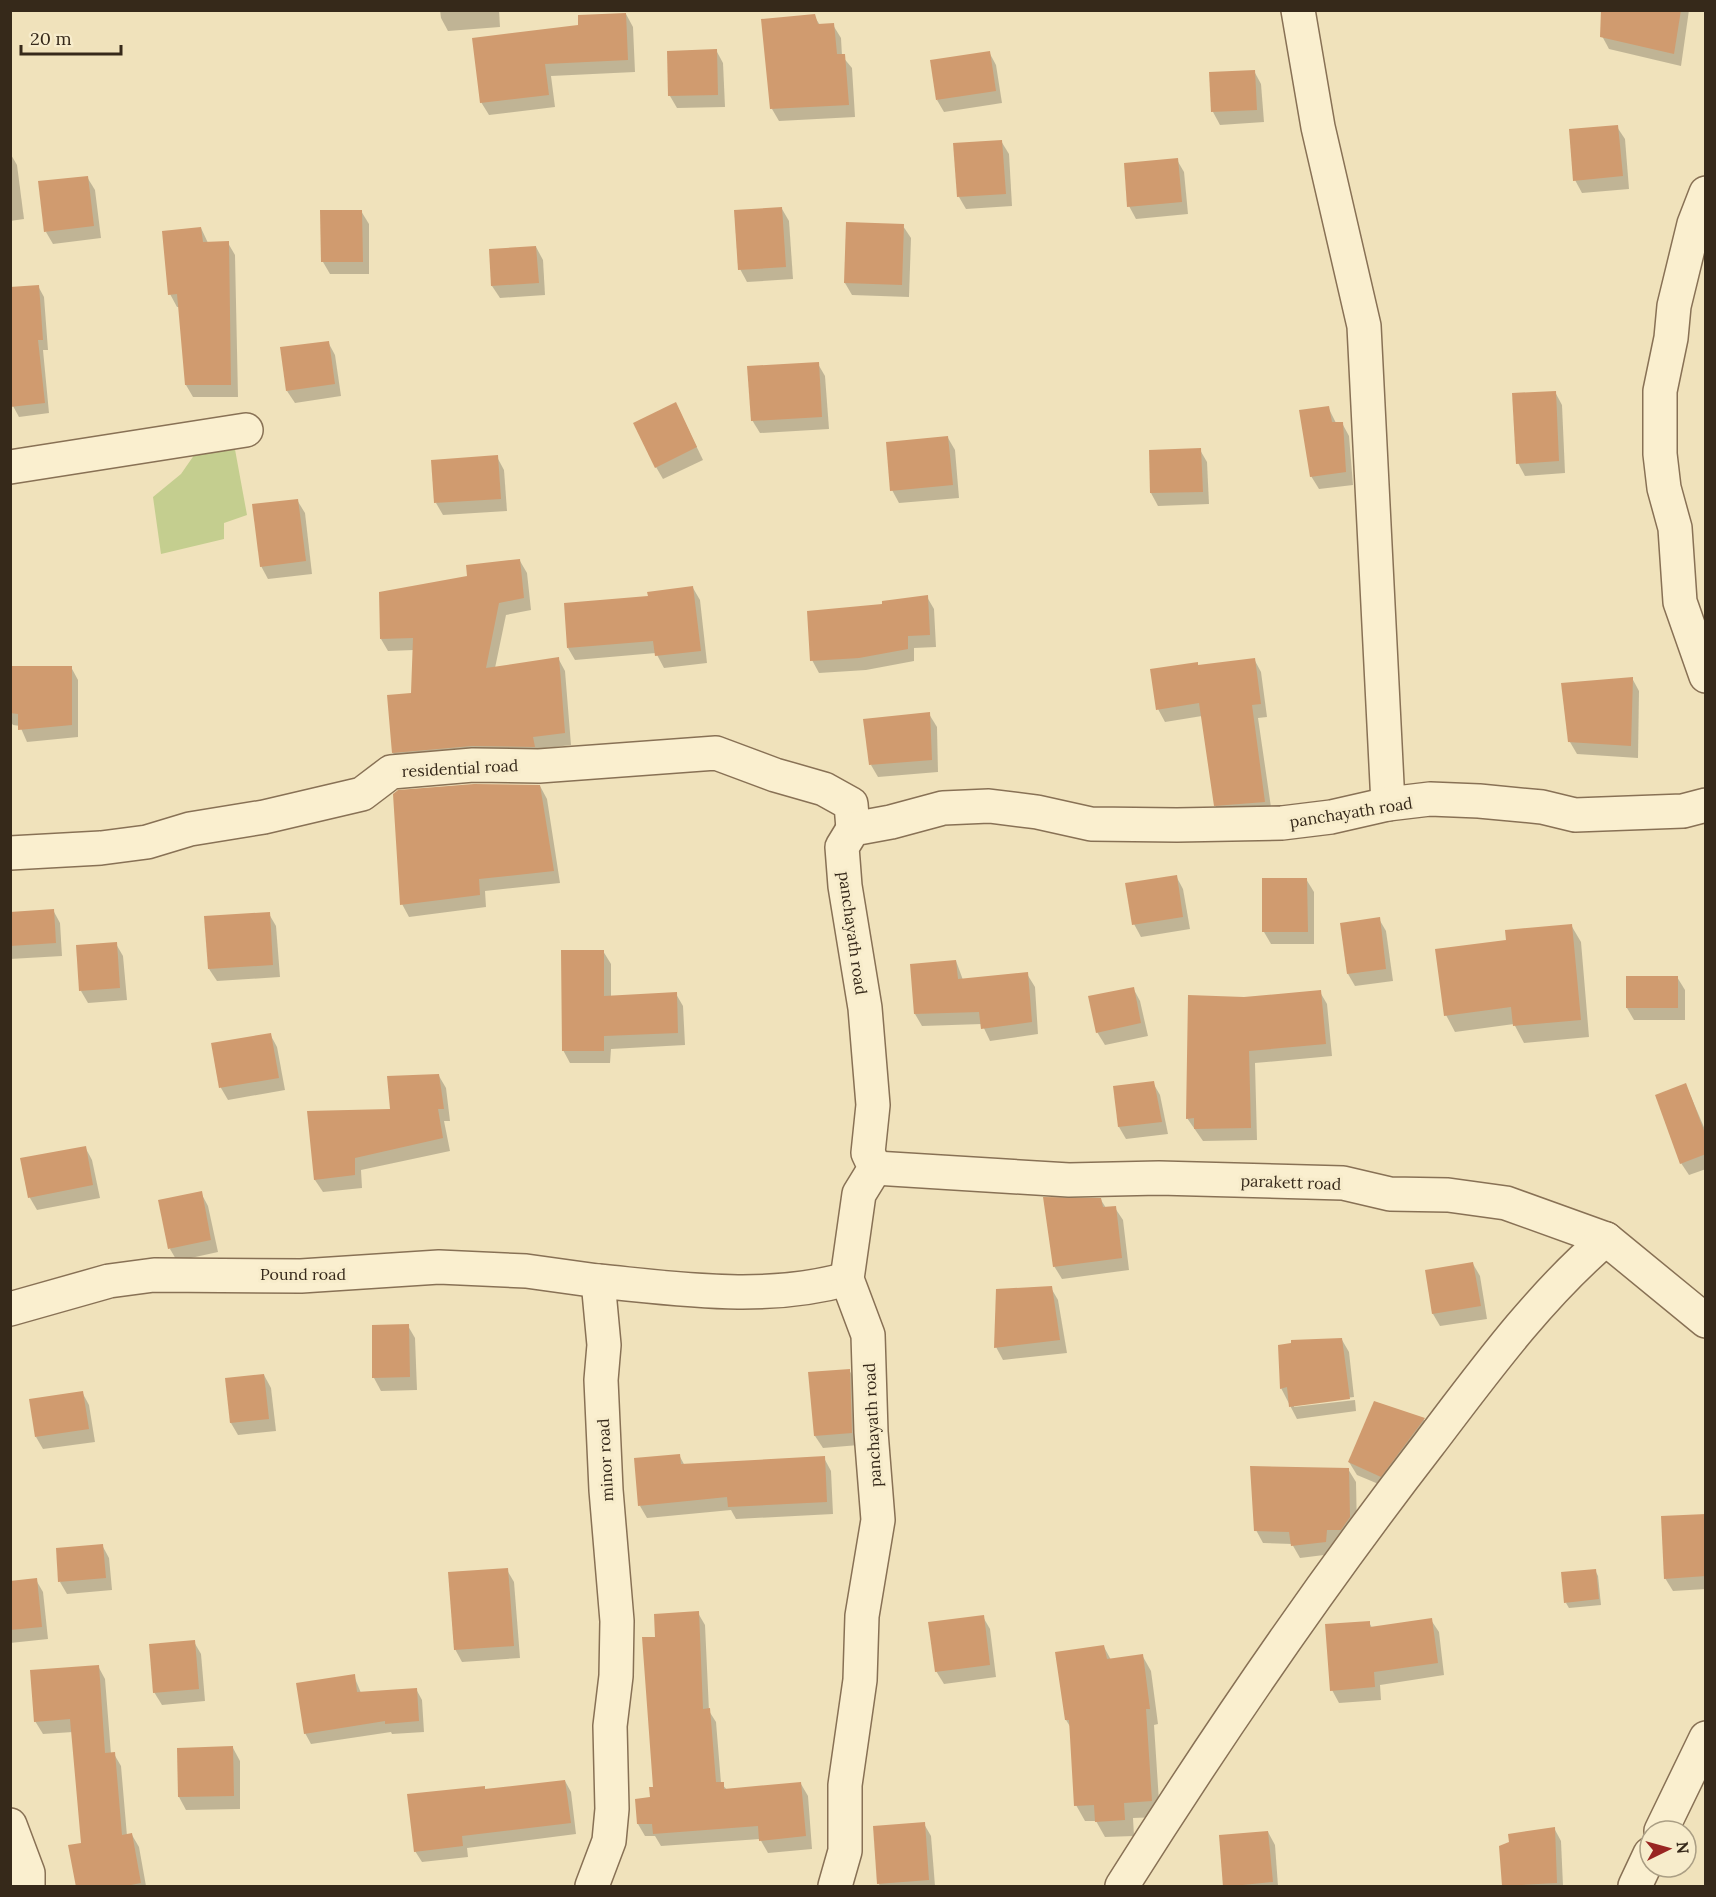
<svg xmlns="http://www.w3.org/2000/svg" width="1716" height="1897" font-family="Lora,serif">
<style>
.green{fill:#c4ce8f}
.shadow{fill:#0003}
.building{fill:#d09b6f}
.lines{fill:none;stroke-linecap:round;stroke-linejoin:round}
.street-casing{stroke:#887155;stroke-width:36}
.street{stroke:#faefcf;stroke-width:33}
.labels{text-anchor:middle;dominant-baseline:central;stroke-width:6;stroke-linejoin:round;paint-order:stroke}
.street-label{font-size:16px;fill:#36291a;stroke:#f7eccb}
</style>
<rect width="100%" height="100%" fill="#f0e2bb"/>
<path class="green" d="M206 438 234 444 247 515 224 523V539L161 554 153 497 181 474Z"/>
<g class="shadow">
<path d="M440 10H499L500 27 448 31 441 18Z"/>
<path d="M1603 10H1689L1681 66 1609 49 1602 36Z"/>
<path d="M626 14 633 27 635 72 551 76 555 107 489 115 481 102Z"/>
<path d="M814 16 820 25H833L841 38 842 56 852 68 855 117 779 121 772 109Z"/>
<path d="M716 50 723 63 725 107 677 108 670 96Z"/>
<path d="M989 52 996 65 1002 103 944 112 937 100Z"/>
<path d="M1254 71 1261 84 1264 122 1220 125 1213 112 1210 73Z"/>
<path d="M1617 127 1625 139 1629 189 1582 193 1575 180Z"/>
<path d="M1001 141 1009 154 1012 206 966 209 959 197Z"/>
<path d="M10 153 17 165 24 219 10 221Z"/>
<path d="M1177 160 1184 172 1188 214 1136 219 1129 206Z"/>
<path d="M87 177 95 190 101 238 53 244 46 232Z"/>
<path d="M782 209 789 221 793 279 747 282 740 269Z"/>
<path d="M361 211 369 224V274H330L323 262Z"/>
<path d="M903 226 911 238 909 297 852 295 845 283Z"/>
<path d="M201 228 208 243H228L235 255 238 397H193L186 385 180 307H177L170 294Z"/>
<path d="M536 247 543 260 545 295 500 298 492 286 490 251Z"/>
<path d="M38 286 44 297 48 350H43L49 413 19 417 13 406Z"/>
<path d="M328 342 335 355 341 396 295 403 287 391Z"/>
<path d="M818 364 825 376 829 429 760 433 752 420Z"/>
<path d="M1555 392 1562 405 1565 473 1525 476 1518 463Z"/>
<path d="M676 404 703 460 663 479 656 467Z"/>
<path d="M1328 407 1336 423H1342L1349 436 1353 485 1319 489 1311 476Z"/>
<path d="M948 438 955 450 959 498 899 503 892 490Z"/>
<path d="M1200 450 1207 462 1209 504 1158 506 1151 493 1150 452Z"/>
<path d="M497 457 504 470 507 511 443 515 436 503Z"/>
<path d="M297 500 305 513 312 574 268 579 261 566Z"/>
<path d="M520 561 527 573 531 610 506 615 495 668 558 658 565 671 571 745 539 749 541 759 401 765 393 753 412 695 414 650 388 651 381 639 469 577Z"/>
<path d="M693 588 700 600 707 663 664 668 656 653 575 660 568 648 649 597Z"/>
<path d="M927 597 934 609 936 647 914 648V661L866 670 819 673 812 660 884 606Z"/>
<path d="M1254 659 1261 672 1267 717 1258 718 1272 814 1222 818 1215 805 1202 716 1165 722 1158 709 1197 663 1199 667Z"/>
<path d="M10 667H71L78 680V737L27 742 20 726 13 725 10 721Z"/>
<path d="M1632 678 1639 691 1638 758 1577 754 1570 742Z"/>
<path d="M929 714 937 727 938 772 878 777 871 765Z"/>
<path d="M540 786 547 799 560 883 485 891 486 907 409 917 402 904Z"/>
<path d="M1176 876 1183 889 1190 929 1141 937 1134 924Z"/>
<path d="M1306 879 1314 892V944H1271L1264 932Z"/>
<path d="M53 910 60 923 62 956 10 959V913Z"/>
<path d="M269 914 276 926 280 977 217 981 209 969Z"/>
<path d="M1379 919 1386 931 1393 981 1355 986 1348 974Z"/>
<path d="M1571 925 1581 942 1589 1037 1524 1043 1514 1024 1455 1032 1446 1015 1507 941Z"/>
<path d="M116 944 123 956 127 1000 88 1003 81 991Z"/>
<path d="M603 951 611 964V997L676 994 683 1006 685 1045 611 1049 610 1063H570L563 1050Z"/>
<path d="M956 961 963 980 1027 974 1035 987 1038 1034 990 1041 982 1024 922 1026 915 1014Z"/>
<path d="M1677 977 1685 990V1020H1634L1627 1008Z"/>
<path d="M1133 988 1140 1001 1148 1036 1105 1045 1097 1032Z"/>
<path d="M1320 992 1327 1004 1332 1056 1255 1063 1257 1140 1203 1141 1187 1118 1244 998Z"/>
<path d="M270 1034 277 1047 285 1090 228 1100 221 1088 213 1044Z"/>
<path d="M439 1076 446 1088 450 1121H444L450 1151 361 1170 362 1188 323 1192 315 1180 309 1113 391 1110Z"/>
<path d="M1153 1083 1160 1095 1168 1134 1126 1139 1119 1127Z"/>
<path d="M1686 1085 1706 1132V1169L1689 1175 1681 1163Z"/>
<path d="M85 1147 92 1160 100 1198 37 1210 30 1198 22 1160Z"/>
<path d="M201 1193 208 1206 218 1252 177 1261 170 1249Z"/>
<path d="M1101 1200 1106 1208H1115L1123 1220 1129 1270 1062 1279 1054 1266Z"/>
<path d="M1473 1264 1480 1276 1487 1319 1440 1326 1433 1314 1426 1271Z"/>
<path d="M1051 1288 1058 1300 1067 1353 1003 1360 996 1347Z"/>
<path d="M373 1326H408L415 1338 417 1390 381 1391 374 1378Z"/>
<path d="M1342 1340 1349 1352 1354 1397 1294 1404V1407L1355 1400 1356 1411 1297 1419 1281 1388Z"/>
<path d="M849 1370 857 1383 859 1445 823 1448 815 1436Z"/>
<path d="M264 1375 271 1388 276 1431 238 1435 231 1423 226 1380Z"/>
<path d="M82 1392 89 1405 95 1442 43 1449 36 1437Z"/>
<path d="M1375 1403 1424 1420 1431 1432 1388 1488 1357 1475 1349 1462Z"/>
<path d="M679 1455 685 1466 824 1458 831 1471 833 1514 736 1519 731 1510 647 1518 640 1506Z"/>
<path d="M1348 1469 1356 1482 1357 1530 1348 1542H1334L1332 1554 1300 1558 1292 1544 1263 1543 1256 1530Z"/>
<path d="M1706 1515V1589L1673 1591 1665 1578Z"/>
<path d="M102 1545 109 1558 112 1590 67 1594 60 1582Z"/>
<path d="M507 1570 514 1582 520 1658 462 1662 455 1649Z"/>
<path d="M1595 1570 1598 1576 1601 1605 1569 1608 1566 1603Z"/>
<path d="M36 1580 43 1592 48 1639 10 1643V1582Z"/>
<path d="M698 1613 705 1625 709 1711 716 1722 721 1783 727 1790 801 1784 808 1796 812 1849 768 1853 760 1839 661 1846 655 1836H645L638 1824 655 1788 657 1638Z"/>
<path d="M983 1617 990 1629 996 1677 944 1684 936 1671Z"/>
<path d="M1431 1620 1439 1632 1444 1675 1380 1685 1381 1700 1339 1703 1332 1690 1369 1622 1372 1628Z"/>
<path d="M194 1642 201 1654 205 1701 162 1705 154 1692Z"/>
<path d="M1104 1647 1111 1660 1142 1655 1151 1671 1158 1724 1154 1725 1160 1817 1133 1818 1134 1836 1105 1837 1096 1821H1085L1076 1805 1071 1728 1066 1720Z"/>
<path d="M98 1666 105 1679 111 1754H114L121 1766 127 1836 132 1835 139 1847 146 1886H77L82 1844 73 1732 43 1734 35 1721Z"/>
<path d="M354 1676 361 1693 416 1689 422 1700 424 1732 392 1734 391 1732 311 1744 305 1733Z"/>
<path d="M233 1748 240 1761V1809L186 1810 179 1797V1749Z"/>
<path d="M565 1781 571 1792 576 1834 467 1848 468 1857 422 1862 415 1851 486 1791Z"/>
<path d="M924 1824 931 1836 935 1886H880L879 1884Z"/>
<path d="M1554 1828 1561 1841 1563 1886H1504Z"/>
<path d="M1268 1832 1275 1845 1278 1886H1225Z"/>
</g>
<g class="building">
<path d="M1601 10H1681L1674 54 1600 37Z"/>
<path d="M626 13 628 60 545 64 549 95 480 103 472 38 578 25V15Z"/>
<path d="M815 14 818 24 834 23 837 54H845L849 105 770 109 761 19Z"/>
<path d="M717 49 718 95 668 96 667 51Z"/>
<path d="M990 51 996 91 936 100 930 60Z"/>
<path d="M1255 70 1257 110 1211 112 1209 72Z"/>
<path d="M1618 125 1623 176 1573 181 1569 129Z"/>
<path d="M1002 140 1006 194 957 197 953 143Z"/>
<path d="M1178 158 1182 202 1127 207 1124 163Z"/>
<path d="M88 176 94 226 44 232 38 181Z"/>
<path d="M782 207 786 267 738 270 734 210Z"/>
<path d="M320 210H362L363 262H321Z"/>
<path d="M846 222 904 224 902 285 844 283Z"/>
<path d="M201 227 203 242 229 241 231 385H185L177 294 168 295 162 231Z"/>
<path d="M536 246 539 283 491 286 489 249Z"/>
<path d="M39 285 43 340H38L45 403 10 407V287Z"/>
<path d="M329 341 335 384 286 391 280 347Z"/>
<path d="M819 362 822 417 751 421 747 366Z"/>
<path d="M1556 391 1559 461 1516 464 1512 393Z"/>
<path d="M676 402 697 447 655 468 633 423Z"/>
<path d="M1329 406 1332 422H1343L1346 472 1310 477 1299 410Z"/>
<path d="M948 436 953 485 890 491 886 442Z"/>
<path d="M1201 448 1203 492 1150 493 1149 450Z"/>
<path d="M498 455 501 499 434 503 431 460Z"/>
<path d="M298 499 306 561 260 567 252 504Z"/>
<path d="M520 559 524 598 499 603 486 668 559 657 565 733 533 737 535 747 472 746 392 753 387 695 411 693 413 638 380 639 379 592 467 576 466 565Z"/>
<path d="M693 586 701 651 655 656 653 641 567 648 564 603 648 596 647 592Z"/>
<path d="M928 595 930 635 908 636V649L859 658 810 661 807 611 882 604V601Z"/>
<path d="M1255 658 1261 704 1252 705 1265 802 1214 806 1199 703 1156 710 1150 669 1198 662V665Z"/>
<path d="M10 666H72V725L18 730V714L10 713Z"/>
<path d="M1633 677 1631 746 1568 742 1561 683Z"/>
<path d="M930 712 932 760 869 765 863 719Z"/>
<path d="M474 784 540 785 554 871 479 879 480 895 400 905 393 794 398 790Z"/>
<path d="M1177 875 1183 917 1132 925 1125 883Z"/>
<path d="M1262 878H1307L1308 932H1262Z"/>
<path d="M54 909 56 943 10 946V912Z"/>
<path d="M270 912 273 965 208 969 204 916Z"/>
<path d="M1380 917 1386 969 1347 974 1340 923Z"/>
<path d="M1572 924 1581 1020 1513 1026 1511 1007 1444 1016 1435 949 1506 940 1505 930Z"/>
<path d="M117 942 120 988 79 991 76 945Z"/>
<path d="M561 950H604V996L677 992 678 1033 604 1036V1051H562Z"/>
<path d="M956 960 958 979 1028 972 1032 1022 981 1029 979 1012 914 1014 910 964Z"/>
<rect x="1626" y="976" width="52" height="32"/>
<path d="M1134 987 1141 1023 1096 1033 1088 996Z"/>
<path d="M1321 990 1326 1044 1249 1051 1251 1128 1194 1129V1118L1186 1119 1188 995 1244 997Z"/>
<path d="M271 1033 279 1078 219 1088 211 1043Z"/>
<path d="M439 1074 444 1109H438L443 1138 355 1158V1175L314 1180 307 1111 390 1109 387 1076Z"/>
<path d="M1154 1081 1162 1122 1118 1127 1113 1086Z"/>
<path d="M1686 1083 1706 1136V1154L1680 1164 1655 1095Z"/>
<path d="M86 1146 93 1185 28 1198 20 1158Z"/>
<path d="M202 1191 211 1240 168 1249 158 1200Z"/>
<path d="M1043 1197 1101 1198 1103 1207 1116 1206 1122 1258 1053 1267Z"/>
<path d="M1473 1262 1481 1306 1432 1314 1425 1270Z"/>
<path d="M1052 1286 1060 1340 994 1348 996 1289Z"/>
<path d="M409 1324 410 1377 372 1378V1325Z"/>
<path d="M1342 1338 1350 1399 1289 1407 1287 1387 1280 1389 1278 1345 1291 1343V1340Z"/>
<path d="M850 1369 852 1433 814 1436 808 1372Z"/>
<path d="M264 1374 269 1419 230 1423 225 1378Z"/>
<path d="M83 1391 89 1429 35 1437 29 1399Z"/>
<path d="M1374 1401 1425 1418 1381 1477 1348 1462Z"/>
<path d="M680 1454 681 1464 825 1456 827 1502 728 1507 727 1497 638 1506 634 1458Z"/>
<path d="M1250 1466 1349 1468 1350 1517 1341 1530H1327L1326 1542 1291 1546 1289 1532 1254 1531Z"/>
<path d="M1706 1514V1576L1664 1579 1661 1516Z"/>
<path d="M103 1544 106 1578 58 1582 56 1548Z"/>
<path d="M508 1568 514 1646 454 1650 448 1572Z"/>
<path d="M1596 1569 1599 1599 1564 1603 1561 1572Z"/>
<path d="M37 1578 42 1627 10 1630V1581Z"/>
<path d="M699 1611 703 1709 710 1708 716 1782H724V1789L801 1782 806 1836 759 1841 758 1826 653 1834 652 1824H637L635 1799 650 1797 649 1787H653L642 1637H655L654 1614Z"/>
<path d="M984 1615 990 1665 935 1672 928 1622Z"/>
<path d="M1432 1618 1438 1663 1374 1672 1375 1687 1330 1691 1325 1624 1370 1621V1627Z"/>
<path d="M195 1640 199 1689 153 1693 149 1644Z"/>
<path d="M1104 1645 1107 1659 1143 1654 1150 1709H1146L1152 1801 1124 1803 1125 1820 1095 1822 1094 1805 1074 1806 1069 1720H1065L1055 1652Z"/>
<path d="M99 1665 105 1753 115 1752 122 1835 132 1833 141 1883 121 1887H76L68 1845 81 1843 70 1719 34 1722 30 1670Z"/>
<path d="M355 1674 357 1692 417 1688 419 1721 385 1724V1721L304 1734 296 1683Z"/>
<path d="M233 1746 234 1796 178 1797 177 1748Z"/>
<path d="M565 1780 571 1823 462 1836 463 1846 414 1852 407 1794 485 1786V1789Z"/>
<path d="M925 1822 929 1880 877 1884 873 1826Z"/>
<path d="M1555 1827 1557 1883 1502 1886 1499 1846 1509 1842 1508 1834Z"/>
<path d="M1268 1831 1273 1882 1223 1887 1219 1835Z"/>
</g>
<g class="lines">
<g class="street-casing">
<g id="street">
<path d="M1298 10 1318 127 1364 326 1388 804"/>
<path d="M1706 193 1694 224 1674 306 1671 338 1660 391V454L1664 488 1675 528 1680 602 1706 676"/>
<path d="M10 467 246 430"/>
<path d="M10 853 101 848 147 842 190 829 264 817 362 794 391 772 473 765 539 766 716 753 775 775 824 789 851 804 853 829"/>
<path d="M875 1168 1069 1180 1159 1178 1343 1183 1390 1194 1448 1195 1506 1203 1606 1239 1706 1321"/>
<path d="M10 1309 109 1281 154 1275 301 1276 439 1267 526 1271 598 1281"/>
<path d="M10 1825 28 1873V1886"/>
<path d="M1661 1831 1706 1738"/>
<path d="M592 1886 609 1841 612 1809 610 1726 616 1676 617 1621 606 1490 601 1380 604 1345 598 1281C681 1289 765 1302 847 1279"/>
<path d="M835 1886 845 1851V1785L860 1680 862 1616 878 1520 871 1432 868 1335 847 1279 859 1194 875 1168 868 1153 873 1105 865 1008 845 886 842 847 853 829 891 822 943 808 989 806 1037 812 1091 824 1177 825 1282 823 1331 817 1388 804 1430 799 1479 801 1542 807 1575 815 1683 811 1706 805"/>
<path d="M1122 1886C1218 1734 1319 1586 1429 1444 1483 1373 1538 1297 1606 1239"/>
<path d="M1635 1886 1650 1854"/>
</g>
</g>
<use href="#street" class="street"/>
</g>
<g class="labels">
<g class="street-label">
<text transform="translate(460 768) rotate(-3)">residential road</text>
<text transform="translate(1351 812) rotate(-9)">panchayath road</text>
<text transform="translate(853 933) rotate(82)">panchayath road</text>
<text transform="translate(1291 1182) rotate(2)">parakett road</text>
<text x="303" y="1274">Pound road</text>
<text transform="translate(872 1425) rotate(-93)">panchayath road</text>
<text transform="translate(605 1460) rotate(-93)">minor road</text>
</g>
</g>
<rect width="1716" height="1897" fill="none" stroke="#36291a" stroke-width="24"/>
<g transform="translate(1668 1849) rotate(85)"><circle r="28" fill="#f7eccb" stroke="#aa9e84" stroke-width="1.5"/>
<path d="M0-4.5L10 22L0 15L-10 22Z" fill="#992522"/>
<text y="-9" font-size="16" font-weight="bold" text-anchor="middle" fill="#36291a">N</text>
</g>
<path d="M21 45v9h100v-9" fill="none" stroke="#36291a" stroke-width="3"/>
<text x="30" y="45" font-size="18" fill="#36291a" stroke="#f7eccb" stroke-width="4.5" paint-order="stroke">20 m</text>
</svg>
